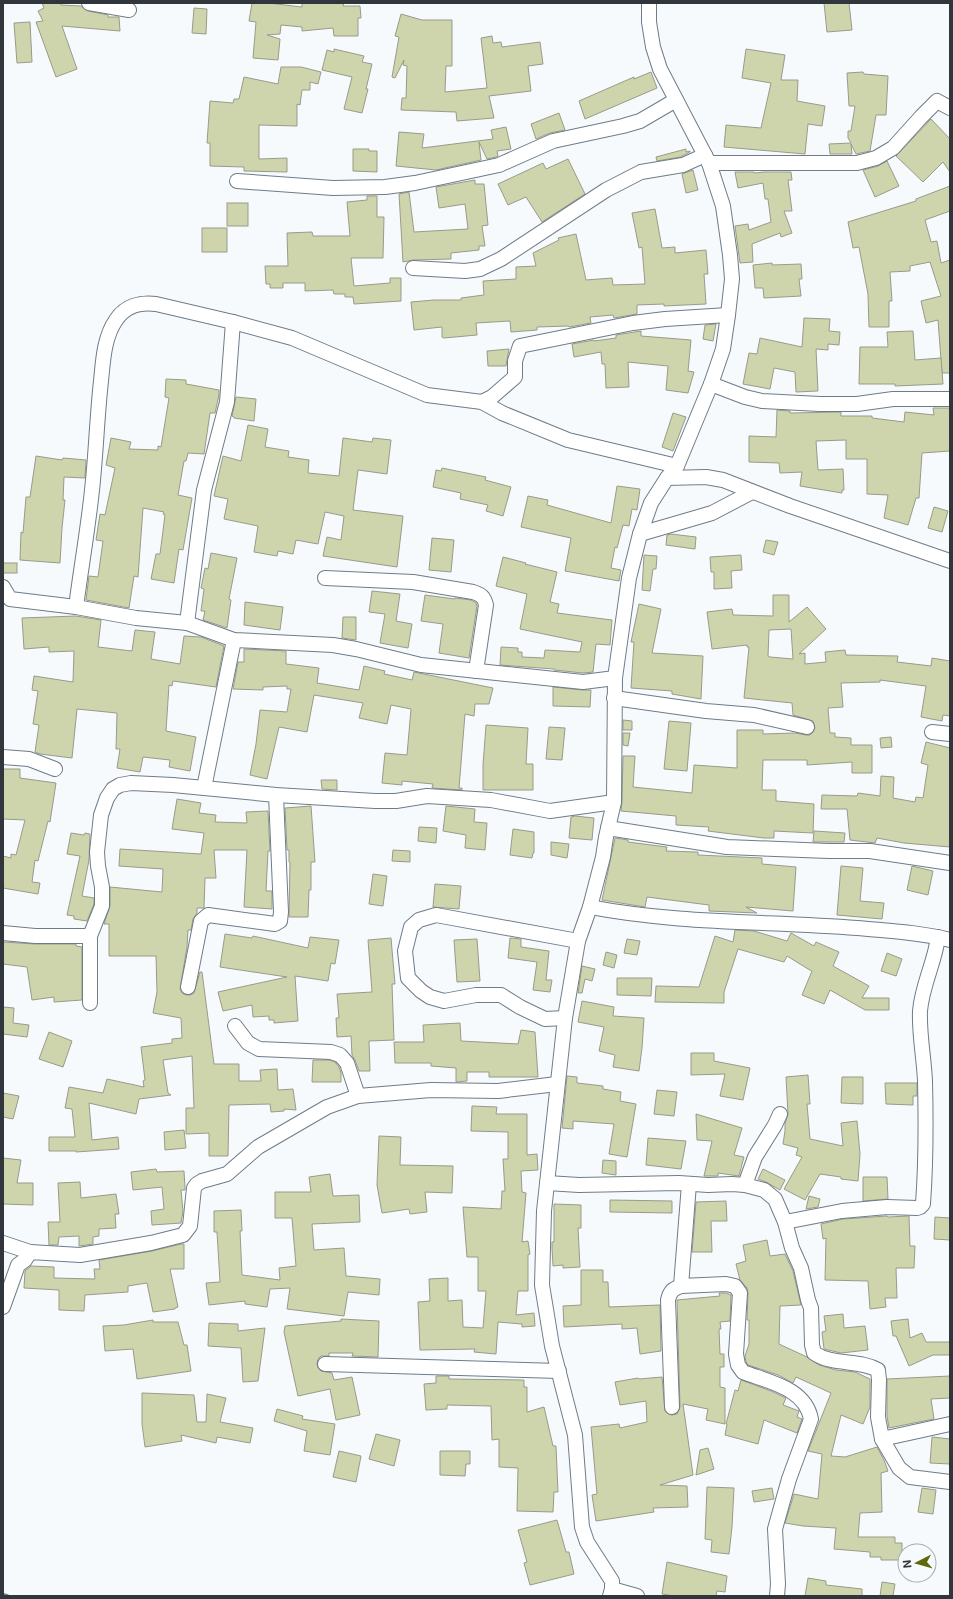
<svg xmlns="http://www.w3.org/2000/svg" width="953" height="1599" font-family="Inter,sans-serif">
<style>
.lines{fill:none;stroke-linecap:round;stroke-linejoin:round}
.stream{stroke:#6c849a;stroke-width:4}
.building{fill:#ced5ac;stroke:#989b8a;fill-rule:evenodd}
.minor-casing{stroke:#6e7c88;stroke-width:16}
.minor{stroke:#fff;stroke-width:14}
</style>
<rect width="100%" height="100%" fill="#f7fafd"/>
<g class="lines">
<path class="stream" d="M3 1595 7 1596"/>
</g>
<g class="building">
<path d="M42 3H61V5L81 6 88 11 108 15V17H119L120 31 62 26 77 69 56 77 36 22 43 21 38 11 44 8Z"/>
<path d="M252 3H268L302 7V3H344L343 6H360L361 18H358V36H334L333 28 302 31V27L281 25 280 34 267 35 280 39 278 60 253 58 256 22 249 21Z"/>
<path d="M824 3H849L852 30 827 32Z"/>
<path d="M194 8 207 9 206 34 192 33Z"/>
<path d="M401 14 422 20H452V66H446L445 92 487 88 481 38 492 36 493 43 501 42 502 47 540 42 543 64 528 66 531 91 489 96 494 118 457 121 456 112 401 110 402 98H406L407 66 403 65 404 60 395 78 392 77 399 37 395 36Z"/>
<path d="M30 22 32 62 17 63 14 23Z"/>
<path d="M334 49 364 56 362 62 372 64 366 89H368L362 113 344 109 352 77 322 70 327 50 334 52Z"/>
<path d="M746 49 785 55 781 80H798L797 101 825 106 822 126 808 124 805 154 724 147 726 125 761 128 771 83 742 78Z"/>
<path d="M281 67H301L321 72 318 84 310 82V90H302L300 105 297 104V126L259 125V159L287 158V172L244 171V167L210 166V143H207L210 101 233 103 234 99H239L244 77 278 84Z"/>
<path d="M651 72 657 88 585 119 579 101 634 77V79Z"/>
<path d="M863 72 864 74 888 76 886 115H876L870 151 856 154 851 144 852 154H830L829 144 851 143 848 138V131H851L855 106H849L847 73Z"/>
<path d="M559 113 565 130 550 133 536 139 531 124Z"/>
<path d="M931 119 950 139V172L943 162 923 182 896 156Z"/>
<path d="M506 127 511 149 497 151 498 156 496 157 487 159 479 142 481 160 436 170 396 166 399 132 424 134 422 148 493 139 491 130Z"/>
<path d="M353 149H369V151H377V172L353 171Z"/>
<path d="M686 149V152L690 151V152L680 157 657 161 656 157Z"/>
<path d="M568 159 585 194 542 222 526 197 508 205 498 184 543 163 546 169Z"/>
<path d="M887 161 899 186 875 197 863 170 878 166Z"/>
<path d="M693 170 698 190 686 193 682 174Z"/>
<path d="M735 172H754V173L764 172H791L792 180H788L792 211H784L792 233 781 237 780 233 752 244 753 262 740 263 735 226 748 224 749 230 771 222 768 199H765L763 183 738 188Z"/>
<path d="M475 180V184H484L488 225 482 226 485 246H479V250L451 253V259L413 260 403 262 399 194 409 192 414 232 468 229 465 204 439 208 436 187Z"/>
<path d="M950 186V211L925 220 931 242 937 241 941 263 950 260V373H942L938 320 926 323 921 301 941 296 930 262 910 266V271L890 272 892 301H889V327H869L868 294 859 247 853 248 848 222 916 201V199Z"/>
<path d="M367 196H377V217H384L383 258H351L354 286 390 283V278H401V301L354 304 353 297H345V294H334L333 290 305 291V283H283V288H270V284H266L265 266H288L287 233 312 232 313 236H350L347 202 367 200Z"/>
<rect x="227" y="203" width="21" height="23"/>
<path d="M655 209 662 248 675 247V253L706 250 708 274H704L706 304 664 306V304L637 305V314L614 318 613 315 590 317 591 323 569 327 568 326 537 327V330L511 332 510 321 476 323 477 335 444 338 442 337V327L414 330 411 302 434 300H461V298L484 295 483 281 516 279V267L536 266 533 253 559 240 558 238 576 234 586 280 612 278 613 285 645 284 642 247 639 248 632 213Z"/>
<rect x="202" y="228" width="25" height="24"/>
<path d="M772 263V265L801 264 802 279H799L801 296 764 298 763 288H755L753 265Z"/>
<path d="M804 318 830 319 829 331 840 332 839 345 828 344V350L816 349 818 391 796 392 795 372 774 368 770 389 743 384 749 353 757 354 760 338 802 347Z"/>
<path d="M716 324 713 341 703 339 705 325Z"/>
<path d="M641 331V336L691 340 688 371 694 372 688 393 666 390 668 366 628 362 629 387 606 388 605 364H602L601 352 574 357 572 344 594 340V341L616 338V335Z"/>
<path d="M913 331 915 360 941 358 943 384 895 386V384H859L860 347H888L887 332Z"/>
<path d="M509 349 506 366H488L487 351Z"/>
<path d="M166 379 186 380V384L219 390V395L215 413H210L204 454 188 453 186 461H184L178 495 192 498 183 550 179 549 174 583 151 579 156 554H160L165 515 163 514 164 512 143 508 138 577 134 576 129 608 86 600 89 576 98 577 103 541 96 540 100 514 105 515 115 468 106 465 111 438 131 442 129 449 158 450V446L161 447 169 398 165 397Z"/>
<path d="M236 397 256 399 254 421 234 418V417L232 416Z"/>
<path d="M933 408H950V451L922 453 919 498H916L908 525 884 518 888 495 867 494V459H846V440L816 441 818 470 843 469 844 490H842V493L800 486 802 472 780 473 779 463 749 462V436L776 437 777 410 790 411V413L841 412V416H872V418L904 422 905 412 934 415Z"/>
<path d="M673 413 686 417 673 451 662 447Z"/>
<path d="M248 425 268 429 265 447 289 451 288 457 309 460 308 473 339 476 343 438 372 442 373 438 391 440 387 474 358 470 353 510 403 516 397 567 323 556 327 537 341 540 344 516 325 512 318 544 296 540 293 554 278 551 277 556 254 552 258 526 224 519 228 499 214 496 223 456 241 461Z"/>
<path d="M36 456 62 460 63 458 86 460 85 478 64 477 63 500H65L62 528 60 563 20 560 21 532 23 533 26 497H30Z"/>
<path d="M442 468 486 477 485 480 511 487 503 516 486 511 488 505 460 499 461 493 433 487 436 470 441 471Z"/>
<path d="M617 486 640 489 637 510 632 509 629 526 623 525 617 548 615 547 611 568 621 570 619 581 565 571 571 538 521 527 528 496 548 500 547 505 611 523Z"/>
<path d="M934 507 948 511 942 532 928 528Z"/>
<path d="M671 534 696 537 695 549 666 545 667 535Z"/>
<path d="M432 538 454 540 451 572 429 570Z"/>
<path d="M766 540 778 542 774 555 763 552Z"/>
<path d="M211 553 237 558 229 599 231 600 227 628 203 620 205 611H201L204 589 201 588 205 568 208 569Z"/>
<path d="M644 555 657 556 656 569H653L650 591 642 590Z"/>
<path d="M741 555 742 570 731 571 732 588 714 589V572H711L710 557Z"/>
<path d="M503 557 526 563 525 564 557 572 550 602 559 604 557 613 612 620 610 645 596 644 593 672 583 673 554 670V669L500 665 501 647 518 648V652H522V657L544 658 545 650 580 652 582 642 520 629 527 594 496 586Z"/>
<rect x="3" y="563" width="14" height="10"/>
<path d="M372 591 400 594 396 621 412 624 408 648 380 643 385 614 369 612Z"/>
<path d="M425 595 455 599V598L471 600 476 603 477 606 469 658 439 653 443 624 421 621Z"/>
<path d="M773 595H789V622L807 607 826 629 799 654 805 653V664L826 662 825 652 845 650 846 655 898 656 897 662 931 666 932 658 950 661V716L943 715 942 721 921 717 926 686 880 680V682L841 683 843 707 828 708 830 733H835V737L851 738V745H872V773H852V762L807 765V760H763L762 790H776V801L814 804 813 833 774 831V838H764L708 831 709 827 676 825V816L621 811 622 802 623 756H635L633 787 692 793 694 765 737 768V730H763V734L795 733 806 735H810L813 732 815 728 813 721 793 715 792 703 744 698 749 647H747V645L712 649 707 612 732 609 733 615 773 616ZM791 629 793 659 770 657 768 656 769 630Z"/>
<path d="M245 602 283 607 280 630 244 625Z"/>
<path d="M639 604 661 609 652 653 703 656 701 699 672 694V691L631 688 634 642H631Z"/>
<path d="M76 616 101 620 98 647 132 651 135 630 155 632 151 659 180 664 184 636 201 637 224 646 216 687 173 681 172 686 169 685 166 731 196 737 190 771 169 767 170 760 143 757 140 772 117 768 120 749H116L117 713 77 709 72 758 40 754 35 752 39 725 33 724 38 691 32 690 34 676 73 682 74 651 49 652V647L24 649 22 618Z"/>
<path d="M343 617H356V640L342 638Z"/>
<path d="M244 649 286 651V664L319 668 317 683 359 690 364 666 385 671 384 674 412 680 414 672 493 688 489 704H475L474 716 465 714 459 788H462V790L432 788 433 784 402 781V785L382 783 385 753 407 755 411 709 391 705 387 724 359 718 363 703 314 695 307 732 279 727 267 779 250 775 256 744 260 710 287 712 291 689H287V686L263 687V690L233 689 238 662H244Z"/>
<path d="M553 687 582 690H591L590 707 553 706Z"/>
<path d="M623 720 632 721V730H623Z"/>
<path d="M669 721 691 723 687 771 664 769Z"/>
<path d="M486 725 528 728 526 764H533V790H483V765Z"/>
<path d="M549 727 565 728 562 760 546 759Z"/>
<path d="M623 733H630L628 746 623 745Z"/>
<path d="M891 737 892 747 881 748 880 738Z"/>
<path d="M926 742 950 748V847L904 843 877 838 875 843 850 840 847 809H821L822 795 857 796 858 793 880 796 881 776 894 777 893 798 915 802 916 797 923 798 928 765 921 763Z"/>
<path d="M3 769H20V778L56 783 50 822 48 821 38 861 35 860 32 882 40 883 38 894 3 888V856L11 858V854L16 855 25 820 3 819Z"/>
<path d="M321 780H337V790L322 789Z"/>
<path d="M177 799 201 803 199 813 216 815 215 822 247 823 246 812 268 811 270 851H268L266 891H272V909L244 907 247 850H214L216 878H205L204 908H197V913L193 919 191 930H188L187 947 180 989 182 993 186 995H190L194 993 200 972H202L214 1064H239V1081H261L260 1070 277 1069 278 1090 293 1089 296 1110 284 1109V1111L271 1112 270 1104 229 1105 228 1156H209V1133L186 1134V1108H194L192 1056 163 1060 168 1093 171 1095 139 1099 136 1114 89 1103 92 1140 118 1137 119 1149 76 1152V1151H49V1137H75L72 1109 65 1108 69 1087 103 1093 107 1079 144 1087 143 1081 145 1080 141 1047 172 1043V1039L182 1038 181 1018 153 1013 157 992 156 956H109V924H104L110 906V887L162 892 163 869 119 866 120 849 201 854 204 833 172 829Z"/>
<path d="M311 806 315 862H311V890H309L308 917H289L290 862H289V850H287L285 808Z"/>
<path d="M446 806 475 809 474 822 487 823 485 850 465 848 466 835 443 831Z"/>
<path d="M575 816 594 818 592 840 569 838 571 817Z"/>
<path d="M419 827 437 828 436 843 418 841Z"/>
<path d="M513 829 534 832V853H533L532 858 510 855Z"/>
<path d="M814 831 845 833 844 842H813Z"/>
<path d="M71 833 84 835 85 833 90 834 89 860 82 896 94 898V904L87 921 74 919V916L67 915 80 856 67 854Z"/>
<path d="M615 838 628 840V842L667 847 666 851 696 852H698V855L762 858V864L796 867 793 911 746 907 757 913 709 911V905L647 897 645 907 602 900Z"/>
<path d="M551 842 569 844 567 858 551 855Z"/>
<path d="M393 850 410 851V862L392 861Z"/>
<path d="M841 866 863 868 860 901 884 903 882 919 837 915Z"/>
<path d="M912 866 933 871 928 895 907 890Z"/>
<path d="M373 874 387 876 383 906 369 904Z"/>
<path d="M435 884 461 886 459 909 433 907Z"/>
<path d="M735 930 754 931 787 941 791 933 814 946 816 942 839 952 833 966 869 986 862 998H889V1010H865L830 990 824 1004 802 995 812 971 808 969 787 956 784 962 738 949 724 992V1003L655 1002 656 986 699 987 715 936 733 942Z"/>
<path d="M225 934 252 938 253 936 308 948 310 937 339 940 335 964 331 963 328 981 295 976 298 1021 274 1023V1020H269V1016L253 1017 252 1005 223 1011 218 992 287 977 220 967Z"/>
<path d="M391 938 395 984H392L394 1040 369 1041 370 1071H359L355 1060 352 1055 351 1036 337 1037 336 1018H339L337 994 372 992 368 940Z"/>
<path d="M510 938 521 939V947L549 951 546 980H552L550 992 533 990 537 962 508 958Z"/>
<path d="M477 939 480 981 457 982 454 940Z"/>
<path d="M627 939 640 941 637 955 624 953Z"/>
<path d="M3 942 35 944H76V946L82 947V1000L54 1002V997L32 1000 27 967 3 964Z"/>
<path d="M606 952 617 955 614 968 603 965Z"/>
<path d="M887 953 902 959 896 976 881 971Z"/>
<path d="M582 966 595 969 592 981 585 979 582 993H578Z"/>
<path d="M617 978H652L651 996 617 995Z"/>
<path d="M582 1001 614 1007 613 1016 644 1018 642 1048 639 1071 613 1067 615 1055 599 1051 604 1027 578 1022Z"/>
<path d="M3 1007 14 1008 13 1023 29 1025 27 1037 3 1034Z"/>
<path d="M460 1023 461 1041 518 1044 521 1030 535 1032 538 1077H489V1072H467V1081L456 1082V1068L431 1066V1063H395L394 1042H424L423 1025Z"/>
<path d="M49 1032 72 1041 63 1067 39 1059Z"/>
<path d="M691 1053H714V1061L750 1068 743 1100 720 1096 725 1074 691 1075Z"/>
<path d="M313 1060H329L335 1062 339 1067 341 1073V1082H312Z"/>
<path d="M808 1075 810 1104H807L810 1139 843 1146 841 1123 857 1121 860 1154 858 1181 841 1179V1177L820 1174 805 1200 784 1189 802 1157 796 1155 798 1148 783 1144 785 1131V1124L788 1114 786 1077Z"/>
<path d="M567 1076 577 1077V1083L603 1086V1089L621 1092 620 1101 636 1104 627 1157 609 1154 614 1124 573 1121V1129L562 1128Z"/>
<path d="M842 1077H863V1104L841 1103Z"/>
<path d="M885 1083H917V1096H913V1105L886 1104Z"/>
<path d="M657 1090 677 1092 674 1116 654 1114Z"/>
<path d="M3 1093 19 1096 13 1119 3 1117Z"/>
<path d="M472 1106 497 1107 496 1114H527V1155L537 1154 538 1170 521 1171 522 1192 526 1193 522 1242 528 1241 530 1254 528 1255V1291H518L516 1315 534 1313 535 1326 522 1327V1324L498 1322 496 1354 474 1352 475 1349 420 1350 418 1302 430 1301 429 1279 448 1278V1301L462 1300 463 1327 483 1328 486 1291H478V1257H467L463 1207 501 1209 502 1191H505L503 1159H508V1132L471 1131Z"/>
<path d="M696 1114 742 1128 734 1155 744 1157 739 1176 718 1173V1176H704L712 1141 697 1140Z"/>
<path d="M184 1130 186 1148 165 1150 164 1132Z"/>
<path d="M379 1136 401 1137 400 1165 453 1166 452 1193 425 1192 427 1212 410 1214 409 1209 382 1213 377 1185Z"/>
<path d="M648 1138 686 1141 681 1169 646 1165Z"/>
<path d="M3 1158 21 1160 17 1183H33V1205L3 1204Z"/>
<path d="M603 1160 616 1161V1175L602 1173Z"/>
<path d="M156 1169 157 1172 184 1171 185 1188V1190H181L183 1211 181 1223 152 1225 151 1211 164 1209 162 1187 133 1190 131 1172Z"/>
<path d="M763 1169 785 1180 780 1190 766 1182 758 1179Z"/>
<path d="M330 1174 333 1196 359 1195 360 1222 312 1224 314 1250 344 1248 346 1276 380 1279 379 1295 348 1292 344 1316 287 1309 290 1288 270 1289 267 1307 245 1304V1301L209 1305 206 1283 220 1282 217 1232H214V1211L241 1210 242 1231H240L242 1275 280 1280 279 1268 296 1266 292 1218H275V1192H311L309 1177Z"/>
<path d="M863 1177H887L888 1199 863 1201Z"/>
<path d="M80 1182 81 1198 116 1194 119 1214H115L116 1228 99 1229V1236L93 1237V1244L79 1246V1236L59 1237 58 1245H49L48 1222H60L58 1183Z"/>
<path d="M809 1196 820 1199 818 1207 806 1209Z"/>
<path d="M610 1200 672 1201V1213L610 1212Z"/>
<path d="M726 1201 727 1221H711L712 1252H692L696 1202Z"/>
<path d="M554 1204 581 1205V1228H578L580 1267 563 1268V1265L553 1266 552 1248V1242H554Z"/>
<path d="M887 1216 888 1217 909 1216 910 1246H915L914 1268H896L897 1298H885L886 1307 870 1309 868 1281 825 1280 826 1238 823 1239 821 1224 843 1219Z"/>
<path d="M935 1217 950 1218V1240L934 1239Z"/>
<path d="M767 1240 770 1256 785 1254 793 1271 801 1305 780 1306 779 1344 807 1357 819 1365 836 1370 855 1372 870 1379V1407L863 1424 841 1415 831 1456 845 1457 877 1447 884 1460 888 1471 881 1473 882 1512 860 1513 858 1537H895V1543H902V1560H881V1557H870V1552L834 1549 836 1528 803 1526 785 1523 794 1494 818 1499 822 1454 808 1451 831 1393 796 1377 793 1383 778 1375 748 1365 746 1362 745 1356 749 1344V1320H747L748 1293 747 1288 740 1280 736 1264 746 1261 743 1245Z"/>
<path d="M181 1244H184V1269H170L178 1307 175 1308V1309L153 1312 147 1283 128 1286V1292L85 1295 84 1311 59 1310V1290L24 1288 25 1271 31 1266 54 1267V1278L95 1279 94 1269H100L99 1260 152 1251Z"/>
<path d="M581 1270H603V1282H608L609 1307 660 1305 661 1351 640 1354 637 1328 622 1329V1324L564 1327 563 1306 581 1305Z"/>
<path d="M719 1293H726L731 1295 730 1321 720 1322 721 1329H719L720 1354H724V1367H720V1387L725 1388V1424L706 1420 708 1409 683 1404 693 1475 660 1485 687 1486 688 1507 653 1508 654 1512 596 1521 592 1495 597 1494 591 1427 619 1424 620 1428 647 1422 646 1401 620 1405 615 1382 638 1378 639 1379 662 1377 665 1411 668 1414 672 1415 677 1414 680 1407 677 1300 720 1296Z"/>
<path d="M843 1314 844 1328 865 1326 868 1350 841 1353 824 1349 822 1332 826 1331 824 1316Z"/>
<path d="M341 1319 379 1321 378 1357 352 1356 353 1353H329V1356H321L318 1359 317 1364 318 1368 321 1371 332 1373 334 1380 352 1377 360 1415 336 1420 330 1389 298 1396 284 1332 285 1326 341 1321Z"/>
<path d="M908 1319 910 1338 922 1333 926 1342H950V1355H933L909 1366 896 1336H893L891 1321Z"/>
<path d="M153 1320V1322H178L184 1345H187L191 1371 137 1379 133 1349 105 1351 103 1326 124 1325Z"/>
<path d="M209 1323 238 1324V1331L265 1328 258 1381 243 1382 241 1348 208 1346Z"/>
<path d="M436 1376H449V1379L524 1380V1387H527V1412L544 1407 553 1446H556L558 1492H554L553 1512 517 1511 518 1468 499 1467V1439L492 1440 491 1406 447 1405V1409L426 1410 424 1384 436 1383Z"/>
<path d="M950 1376V1398L931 1399 934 1419 889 1428 887 1416V1379Z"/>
<path d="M741 1380 771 1391 786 1398 783 1405 799 1411 797 1417 802 1419 797 1433 764 1420 758 1444 725 1435 727 1424H726L735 1390 738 1391Z"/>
<path d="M142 1393 194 1395 197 1422H206L207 1394 226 1398 220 1422 253 1428 250 1443 217 1437 216 1443 181 1435 182 1441 145 1447 142 1424Z"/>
<path d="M277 1409 303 1416 302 1419 335 1424 330 1455 304 1451 307 1431 274 1421Z"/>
<path d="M376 1434 400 1440 394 1466 369 1459Z"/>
<path d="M932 1437 950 1439V1464L930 1463Z"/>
<path d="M708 1448 714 1469 696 1475 700 1450Z"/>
<path d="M339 1451 361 1456 356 1482 333 1477Z"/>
<path d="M440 1451H470V1464H466L465 1476 440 1475Z"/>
<path d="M707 1487 734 1488 732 1527 729 1554 711 1552 712 1540 705 1539Z"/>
<path d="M772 1488 774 1499 754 1502 752 1491Z"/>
<path d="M922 1488 936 1490 933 1514 918 1512Z"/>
<path d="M557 1520 566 1552H569L574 1574 530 1585 524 1563 527 1562 518 1530Z"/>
<path d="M667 1562 727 1576 725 1592 717 1591 716 1596H674L662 1594Z"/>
<path d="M808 1578 826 1581V1585L862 1589V1596H805Z"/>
<path d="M882 1582 895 1584 893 1596H880Z"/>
</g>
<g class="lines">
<g class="minor-casing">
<g id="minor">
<path d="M89 3 129 10"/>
<path d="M709 163H857L876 158 893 148 921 117 937 101 950 108"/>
<path d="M237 181 333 188 385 187 415 183 499 165 553 141 623 126 640 121 676 100"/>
<path d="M413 268 465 271 480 269 501 259 606 190 641 172 683 165 705 155"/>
<path d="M711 384 745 397 762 401 820 404H857L893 399H950"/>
<path d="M482 402 492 397 515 377V361L520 346 633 323 665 319 728 315"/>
<path d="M667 478 706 477 723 480 790 506 950 561"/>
<path d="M640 534 712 513 752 492"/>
<path d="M325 578 413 582 473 592C482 595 484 597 486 605L476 671"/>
<path d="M3 587 10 599 76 607 136 618 187 623 234 640 333 645 356 649 421 665 583 682 615 678"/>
<path d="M76 607C81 568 88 529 92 490 96 454 97 417 101 381 103 361 104 337 116 320 125 306 140 302 156 304L233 322 292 338 427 395 482 402 502 413 568 440 677 466"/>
<path d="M187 623 204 490 227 402 233 322"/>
<path d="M614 698 706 711 754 715 807 727"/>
<path d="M932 732 950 734"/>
<path d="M3 757 29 759 55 769"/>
<path d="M204 788 234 640"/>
<path d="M608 828 727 847 829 851H870L950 863"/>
<path d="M590 907C678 924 768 921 857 928 888 931 919 932 950 940"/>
<path d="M3 933 35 936H90"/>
<path d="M188 987 201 921 208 915 275 924 280 921 281 912 276 795"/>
<path d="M90 1003V936L102 906V887L98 866 97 852 101 815 107 798 113 789 120 785 131 783 173 785 276 795 375 801H396L427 796 491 800 550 811 614 802"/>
<path d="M565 1018 545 1019 520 1007 501 995H476L444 1001 430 997 421 991 408 978 405 951 411 927 419 920 436 915 578 941"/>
<path d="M235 1026 248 1043 259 1049 331 1052 340 1055 347 1063 358 1096"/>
<path d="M547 1183 579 1185 679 1183 708 1185 732 1184 745 1185 764 1190 775 1199 785 1222 792 1248 801 1268 808 1300 811 1308 812 1345 814 1353C833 1366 859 1359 878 1370L879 1380 878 1417 882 1439 899 1468 910 1477 950 1482"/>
<path d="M689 1184 681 1286 726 1284 735 1286 740 1293 736 1354 738 1365 743 1372C769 1382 805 1388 811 1419L789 1479 775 1529 778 1584 777 1596"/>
<path d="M745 1185 755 1157 775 1125 780 1114"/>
<path d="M785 1222 842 1211 887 1207 917 1208 920 1207 923 1204C926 1163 926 1122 925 1081 924 1058 919 1034 920 1011 922 985 935 962 938 937"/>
<path d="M3 1243 30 1252"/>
<path d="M3 1307 18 1265 25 1260 30 1252 80 1255 151 1243 183 1235 190 1226 194 1188 197 1184 202 1181 227 1174 258 1147 327 1107 358 1096 431 1090 498 1091 557 1084"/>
<path d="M325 1364 559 1371"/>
<path d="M672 1407 668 1300C670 1291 673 1289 681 1286"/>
<path d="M882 1439 950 1424"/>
<path d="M612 1589 637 1596"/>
<path d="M610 1596 612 1589V1581L587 1542 582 1527 575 1435 552 1346 542 1285 544 1211 565 1018 578 941 590 907 603 857 606 837 614 802 615 678 629 578 640 534 651 503 667 478 677 466 711 384 723 349 728 315 732 279 730 255 723 206 709 163 660 69 653 47 649 22V3"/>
</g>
</g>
<use href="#minor" class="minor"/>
</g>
<rect width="953" height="1599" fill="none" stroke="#30363c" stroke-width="8"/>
<g transform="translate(917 1563) rotate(264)"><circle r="19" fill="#f7fafd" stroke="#a7acb0"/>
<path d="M0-3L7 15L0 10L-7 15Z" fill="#5f680b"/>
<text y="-6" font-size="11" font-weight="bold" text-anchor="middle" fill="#30363c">N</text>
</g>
</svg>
